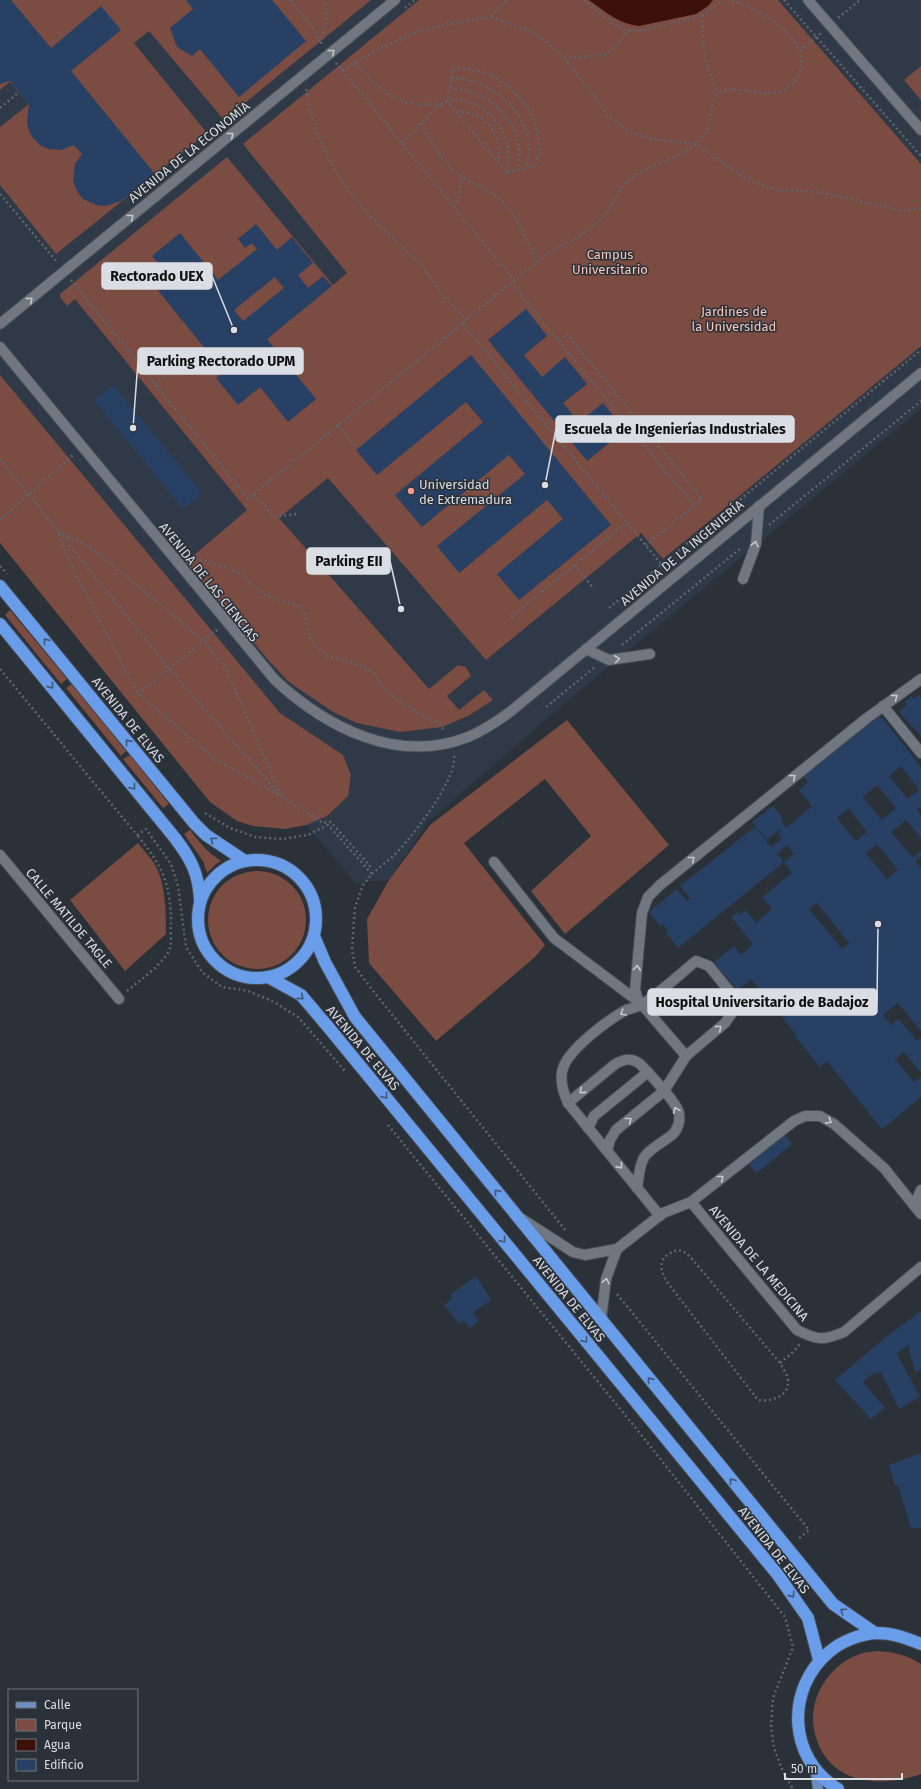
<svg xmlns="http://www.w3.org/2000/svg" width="921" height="1789" font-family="'Fira Sans',sans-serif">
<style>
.built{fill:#303947}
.green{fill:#7a4c42}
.water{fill:#3b1109}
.building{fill:#284064;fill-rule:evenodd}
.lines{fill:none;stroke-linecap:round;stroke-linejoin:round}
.minor-casing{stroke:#474c53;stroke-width:12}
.major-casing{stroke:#474c53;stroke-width:12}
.highway-casing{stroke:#474c53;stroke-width:14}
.path{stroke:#60656d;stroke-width:2.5;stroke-dasharray:2 3;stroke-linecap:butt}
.minor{stroke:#707780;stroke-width:10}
.major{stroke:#6c8ec0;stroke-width:10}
.highway{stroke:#699dea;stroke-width:12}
.oneway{stroke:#c5c9cf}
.oneway2{stroke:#415777}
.poi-dot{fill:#f49d8b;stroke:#2b3139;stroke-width:1.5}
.labels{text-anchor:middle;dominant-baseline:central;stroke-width:3;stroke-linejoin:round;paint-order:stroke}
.street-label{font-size:13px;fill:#dadde3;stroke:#2b3139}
.park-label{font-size:13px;fill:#f9c7bc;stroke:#2b3139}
.poi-label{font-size:13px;fill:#dadde3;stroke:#2b3139;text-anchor:start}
.leader{fill:none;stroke:#dadde3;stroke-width:1.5}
.callout-dot{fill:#dadde3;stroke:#2b3139;stroke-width:1.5}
.callout{fill:#dadde3;stroke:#dadde3;stroke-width:1.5}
.callout-label{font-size:14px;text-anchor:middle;font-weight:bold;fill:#111}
</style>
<rect width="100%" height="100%" fill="#2b3139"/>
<path class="built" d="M0 0H921V409L566 702 428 822 389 880 356 883 306 825 284 829 253 826 237 821 210 802 0 543Z"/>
<g class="green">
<path d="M0 0H371L224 120 149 31 134 43 207 133 56 254 0 185V127L29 104 10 82 0 90Z"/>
<path d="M419 0H778L921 164V346L663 559 641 533 486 660 328 478 279 518 429 689 458 665 466 667 471 676 447 696 459 710 484 690 493 700 468 716 442 727 400 732 357 723 333 712 289 682 270 662 186 562 247 510 75 299 67 306 60 297V294L227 157 333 285 347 273 243 144Z"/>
<path d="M921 66V100L904 80Z"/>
<path d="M0 375 280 713 343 755 351 775 348 796 327 816 306 825 284 829 253 826 237 821 210 802 0 543Z"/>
<path d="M10 610 67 679 61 684 5 615Z"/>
<path d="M72 684 126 751 121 756 66 688Z"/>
<path d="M567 720 669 845 565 934 531 891 591 836 545 779 464 843 545 945 535 957 436 1041 369 963 367 919 389 880 430 825Z"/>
<path d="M130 755 169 804 163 808 123 759Z"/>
<path d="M190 830C199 842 208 853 221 861L216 864 207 873 203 861 184 834Z"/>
<path d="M138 843C143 849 149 856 154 863 166 883 166 911 166 934L125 971 70 900Z"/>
<circle cx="257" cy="920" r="49"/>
<path d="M878 1651C894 1652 907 1655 921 1664V1774C879 1789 828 1784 815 1734 806 1701 828 1665 860 1654 865 1652 872 1652 878 1651Z"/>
</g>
<path class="water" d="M589 0H713L708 6 696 14 639 26C619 24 605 12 589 0Z"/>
<g class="building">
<path d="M0 0H11L51 48 101 6 121 30 71 71 155 174 121 201 105 206 96 205 83 199 77 191 73 182 75 164 82 154 74 145 61 150 49 149 41 146 33 138 29 131 27 122 29 104 10 81 0 84Z"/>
<path d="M186 0H272L306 41 239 97 200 49 192 56 177 47 170 28 193 9Z"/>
<path d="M256 224 277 250 292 237 313 263 298 275 308 288 323 276 332 286 267 339 316 399 288 422 260 387 238 405 216 378 224 372 147 277 161 266 152 256 180 233 218 280 257 249 252 243 245 248 238 239ZM275 277 284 288 243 321 234 310Z"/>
<path d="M526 309 547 336 524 355 542 377 565 357 587 384 563 403 579 422 603 403 625 430 587 461 488 340Z"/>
<path d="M471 355 611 525 519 600 497 574 563 519 547 500 459 573 437 546 525 474 509 455 422 527 395 495 483 422 466 402 377 475 356 450Z"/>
<path d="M113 385 202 493 183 509 94 400Z"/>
<path d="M919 695 921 698V736L899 712 907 705 905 702 911 696 914 699Z"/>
<path d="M874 717 875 719 879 717 883 719 921 767V807L917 810 921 815V838L906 820 891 832 913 858 921 851V857L915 861 921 868V1031L898 1003 883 1015 891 1025 899 1019 917 1041 921 1038V1073L904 1052 895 1059 914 1082 921 1077V1097L882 1129 827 1061 820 1067 794 1035 796 1034 751 979 737 990 714 962 734 946 741 955 753 944 731 917 738 912 739 915 745 910 756 923 772 909 762 897 792 873 784 862 794 854 787 845 777 854 784 862 678 948 667 934 669 932 663 925 661 927 649 912 677 889 687 901 690 898 680 886 755 827 771 847 782 839 778 834 781 832 779 830 767 840 752 822 773 806 782 817 781 819 783 821 782 822 786 828 812 806 799 790 808 782 803 776ZM901 766 919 790 908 799 889 776ZM877 785 896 808 882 820 863 797ZM849 809 867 832 856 841 837 818ZM877 844 898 870 887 879 866 853ZM817 903 849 943 842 949 809 909Z"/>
<path d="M785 1135 792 1144 757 1173 748 1164Z"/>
<path d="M476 1276 491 1300 473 1312 479 1321 469 1328 464 1321 459 1324 444 1305 452 1299 450 1295Z"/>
<path d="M921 1311V1370L915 1372 908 1345 897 1354 920 1397 899 1409 881 1372 872 1374 863 1382 885 1408 871 1419 835 1380 881 1341Z"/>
<path d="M921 1453V1528H911L898 1485 895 1486 889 1465Z"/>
</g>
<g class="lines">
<g class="minor-casing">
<g id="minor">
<path d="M808 0 921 130"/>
<path d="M0 324 395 0"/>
<path d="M0 347 275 680C326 727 397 765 468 737 483 731 496 722 510 712L921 373"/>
<path d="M743 579 756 544 759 506"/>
<path d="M586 649 609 660 650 654"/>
<path d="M883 706 921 753"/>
<path d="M0 855 119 999"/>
<path d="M494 862 554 938 639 1002"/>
<path d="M686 1056 638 1000 635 990 642 913 648 897 660 885 867 718 921 679"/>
<path d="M568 1103 614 1065C625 1058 634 1057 643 1067 653 1078 672 1097 678 1110 681 1117 679 1127 674 1133 666 1141 653 1146 645 1156 639 1164 639 1178 637 1188"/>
<path d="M588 1128 594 1116 648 1072"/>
<path d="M607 1151 610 1140 616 1130 664 1091 686 1056 725 1023 739 1003 709 966 696 961C679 975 662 991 643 1004 638 1007 632 1008 626 1010 608 1020 570 1048 563 1068 559 1080 563 1092 568 1103L660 1216"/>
<path d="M691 1202 794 1121 805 1116H820L834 1124 884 1168 921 1214"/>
<path d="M919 1205H914L921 1190"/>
<path d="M522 1219 573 1252 585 1255 617 1249 606 1279 601 1320"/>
<path d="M617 1249 663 1213 691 1202 797 1330C817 1340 823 1341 844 1332L921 1267"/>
</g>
</g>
<g class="major-casing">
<path id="major" d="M815 1768 818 1789"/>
</g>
<g class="highway-casing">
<g id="highway">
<path d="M0 586 194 823 206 835 245 861"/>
<path d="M0 624 175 838C191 859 199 874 200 901"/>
<circle cx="257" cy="919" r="59"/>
<path d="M314 936 325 962 355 1017 833 1604 875 1633"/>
<path d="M268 977 301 995 329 1028 778 1575 808 1618 819 1660"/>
<path d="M838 1789C788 1759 785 1689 829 1652 842 1641 860 1634 877 1633 893 1633 906 1638 921 1644"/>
</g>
</g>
<g class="path">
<path d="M290 0 314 29 321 45"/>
<path d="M584 0C594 9 614 27 627 30 632 31 638 30 643 30L703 15 723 0"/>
<path d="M784 0 921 156"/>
<path d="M405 8 415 0"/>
<path d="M703 15C702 48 704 63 718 94"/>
<path d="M491 16 507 0"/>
<path d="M838 18 860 0"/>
<path d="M321 44 327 20 325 0"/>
<path d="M800 51 821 33"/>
<path d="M564 58 605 55 618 43 628 30"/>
<path d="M336 63 514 280"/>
<path d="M354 63C384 93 397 108 441 104"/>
<path d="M453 69C502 63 551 117 536 165L507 173 447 101Z"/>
<path d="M342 70 383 47 422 30 448 24 490 17 527 30 540 37 551 46 564 58 608 115 627 130 638 135 652 139 696 144 746 179 777 190 819 192 904 211 921 208"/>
<path d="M451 78C497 79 540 121 526 168"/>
<path d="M450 88C491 90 529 127 517 170"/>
<path d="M306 89C315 144 341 188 380 226 393 240 409 252 422 266 429 273 434 283 440 291 448 301 458 310 466 320"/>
<path d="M0 108 19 92"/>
<path d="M457 112C483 110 505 136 498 161"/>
<path d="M422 123C432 144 443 164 462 177 474 185 489 189 499 199 518 216 527 239 537 262"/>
<path d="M402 143C412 134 436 105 447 101 455 99 463 100 471 103 498 113 515 144 507 173"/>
<path d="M0 194 57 262"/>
<path d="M454 207 458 199 462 177"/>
<path d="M71 280 248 499C303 453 359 409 414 363 455 330 495 295 537 262 556 247 579 238 597 223 611 211 615 192 629 180 652 161 685 160 704 135 713 124 708 107 717 96 731 76 775 112 797 78 819 43 757 6 729 0"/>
<path d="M511 283 694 506"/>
<path d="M462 323 662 565"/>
<path d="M559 341 567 334 702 499 646 545"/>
<path d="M155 384 198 349"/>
<path d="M338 425 356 447"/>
<path d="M0 459 170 670 281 796 323 823 331 822 370 866 367 869"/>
<path d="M254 495 274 517 296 514"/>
<path d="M0 520 74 454"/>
<path d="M769 525 921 401"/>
<path d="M58 532 90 547 204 641 227 671 281 796 216 760 138 694 71 566Z"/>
<path d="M190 557 227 567 241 574 262 593 275 599 298 606 304 613 310 638 315 647 326 655 359 665 372 672 390 695 427 718 440 724 445 731"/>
<path d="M575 565 594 589"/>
<path d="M0 566 7 574"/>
<path d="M609 608 921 350"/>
<path d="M511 617 627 522"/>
<path d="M622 645 741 548"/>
<path d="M0 669 137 835 146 829 171 864 178 886 186 947 202 972 222 987 248 991 274 1002 298 1017 345 1071"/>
<path d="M138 694 218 629"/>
<path d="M546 707 595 667"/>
<path d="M205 813 230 828 255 837 282 839 308 835 328 825 372 874 363 885 355 907 352 949 355 967 374 992 566 1231"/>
<path d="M372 874C381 866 392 858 400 849 416 831 458 778 454 754"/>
<path d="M127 991C139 981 165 963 170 948 172 941 170 931 171 924 171 884 162 865 137 835"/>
<path d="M388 1125 639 1432 785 1617 793 1647 773 1698 771 1727 774 1748 783 1772 793 1789"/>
<path d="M679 1250 686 1253 692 1259 780 1363C783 1368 787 1374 788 1380 790 1397 770 1402 758 1400L667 1282C658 1266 659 1255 679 1250Z"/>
<path d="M617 1294 809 1530 797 1540"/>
<path d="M780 1363 792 1353 800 1344"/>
</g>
<use href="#minor" class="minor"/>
<use href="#major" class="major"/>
<use href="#highway" class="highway"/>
</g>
<defs><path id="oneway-chevron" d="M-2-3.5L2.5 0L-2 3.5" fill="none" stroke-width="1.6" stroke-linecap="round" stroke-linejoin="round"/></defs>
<g class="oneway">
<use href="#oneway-chevron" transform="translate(332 52) rotate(-39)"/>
<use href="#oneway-chevron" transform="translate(231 135) rotate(-39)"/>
<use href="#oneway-chevron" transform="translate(131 217) rotate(-39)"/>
<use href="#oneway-chevron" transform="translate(30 300) rotate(-39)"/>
<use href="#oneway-chevron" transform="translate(755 544) rotate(-77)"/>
<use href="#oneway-chevron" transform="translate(617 659) rotate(-8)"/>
<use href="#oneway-chevron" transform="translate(895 697) rotate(-36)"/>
<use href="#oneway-chevron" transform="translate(793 777) rotate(-39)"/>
<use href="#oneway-chevron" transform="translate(692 859) rotate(-39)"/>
<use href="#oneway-chevron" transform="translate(637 968) rotate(-85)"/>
<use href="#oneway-chevron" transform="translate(623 1013) rotate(149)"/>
<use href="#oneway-chevron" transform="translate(719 1028) rotate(-39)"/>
<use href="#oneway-chevron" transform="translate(582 1091) rotate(140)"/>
<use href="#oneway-chevron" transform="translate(676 1110) rotate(-114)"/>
<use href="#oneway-chevron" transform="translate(629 1120) rotate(-39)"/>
<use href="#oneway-chevron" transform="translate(829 1121) rotate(29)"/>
<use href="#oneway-chevron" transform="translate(620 1166) rotate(51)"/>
<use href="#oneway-chevron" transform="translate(721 1178) rotate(-39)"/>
<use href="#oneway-chevron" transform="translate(606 1281) rotate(-77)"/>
</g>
<g class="oneway2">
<use href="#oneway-chevron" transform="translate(46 641) rotate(-129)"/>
<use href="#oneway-chevron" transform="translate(51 686) rotate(51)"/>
<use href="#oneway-chevron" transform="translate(128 742) rotate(-129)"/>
<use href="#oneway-chevron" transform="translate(133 787) rotate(51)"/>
<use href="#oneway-chevron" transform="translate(213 840) rotate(-144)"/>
<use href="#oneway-chevron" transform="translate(301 997) rotate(41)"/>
<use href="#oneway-chevron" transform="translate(385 1096) rotate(51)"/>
<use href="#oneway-chevron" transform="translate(497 1192) rotate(-129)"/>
<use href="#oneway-chevron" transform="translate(503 1240) rotate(51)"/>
<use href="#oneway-chevron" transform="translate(585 1340) rotate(51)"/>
<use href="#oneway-chevron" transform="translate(650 1380) rotate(-129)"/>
<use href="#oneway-chevron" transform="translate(732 1481) rotate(-129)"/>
<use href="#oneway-chevron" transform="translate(792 1595) rotate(55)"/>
<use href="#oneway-chevron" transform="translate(843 1611) rotate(-146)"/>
</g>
<circle class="poi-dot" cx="411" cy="491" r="4"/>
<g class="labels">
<g class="street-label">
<text transform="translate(189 152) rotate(-39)">AVENIDA DE LA ECONOMÍA</text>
<text transform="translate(682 553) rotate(-40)">AVENIDA DE LA INGENIERÍA</text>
<text transform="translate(209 582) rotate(51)">AVENIDA DE LAS CIENCIAS</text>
<text transform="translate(128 720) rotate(51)">AVENIDA DE ELVAS</text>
<text transform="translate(69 918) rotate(50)">CALLE MATILDE TAGLE</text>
<text transform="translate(363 1048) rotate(50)">AVENIDA DE ELVAS</text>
<text transform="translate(759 1263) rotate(50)">AVENIDA DE LA MEDICINA</text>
<text transform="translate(569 1299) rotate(51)">AVENIDA DE ELVAS</text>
<text transform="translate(774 1550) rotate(52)">AVENIDA DE ELVAS</text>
</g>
<g class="park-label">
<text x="610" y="254">Campus<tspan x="610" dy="15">Universitario</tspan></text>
<text x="734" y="311">Jardines de<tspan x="734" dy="15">la Universidad</tspan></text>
</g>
<g class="poi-label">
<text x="419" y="484">Universidad<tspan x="419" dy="15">de Extremadura</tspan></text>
</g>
</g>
<path class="leader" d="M234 330L212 276M133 428L138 361M545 485L556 429M401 609L390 561M878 924L877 1002"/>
<g class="callout-dot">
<circle cx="234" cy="330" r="4"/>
<circle cx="133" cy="428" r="4"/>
<circle cx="545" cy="485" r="4"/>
<circle cx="401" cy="609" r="4"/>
<circle cx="878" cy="924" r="4"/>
</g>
<g class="callout">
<rect x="102" y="263" width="110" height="26" rx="4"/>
<rect x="138" y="348" width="165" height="26" rx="4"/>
<rect x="556" y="416" width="238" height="26" rx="4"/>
<rect x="307" y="548" width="83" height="26" rx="4"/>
<rect x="648" y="989" width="229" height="26" rx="4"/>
</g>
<g class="callout-label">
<text x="157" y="281">Rectorado UEX</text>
<text x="221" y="366">Parking Rectorado UPM</text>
<text x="675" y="434">Escuela de Ingenierías Industriales</text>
<text x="349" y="566">Parking EII</text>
<text x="762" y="1007">Hospital Universitario de Badajoz</text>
</g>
<rect x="8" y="1689" width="130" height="92" fill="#2b3139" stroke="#71767d"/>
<rect x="16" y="1702" width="20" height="6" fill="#6c8ec0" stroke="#71767d"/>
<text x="44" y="1709" font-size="12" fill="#dadde3">Calle</text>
<rect x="16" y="1719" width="20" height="12" fill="#7a4c42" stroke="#71767d"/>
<text x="44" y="1729" font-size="12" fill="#dadde3">Parque</text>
<rect x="16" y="1739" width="20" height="12" fill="#3b1109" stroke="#71767d"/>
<text x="44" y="1749" font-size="12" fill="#dadde3">Agua</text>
<rect x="16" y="1759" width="20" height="12" fill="#284064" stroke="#71767d"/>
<text x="44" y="1769" font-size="12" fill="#dadde3">Edificio</text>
<path d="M785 1773v6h117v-6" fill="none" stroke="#dadde3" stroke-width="2"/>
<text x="791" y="1773" font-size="12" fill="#dadde3" stroke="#2b3139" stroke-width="3" paint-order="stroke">50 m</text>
</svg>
